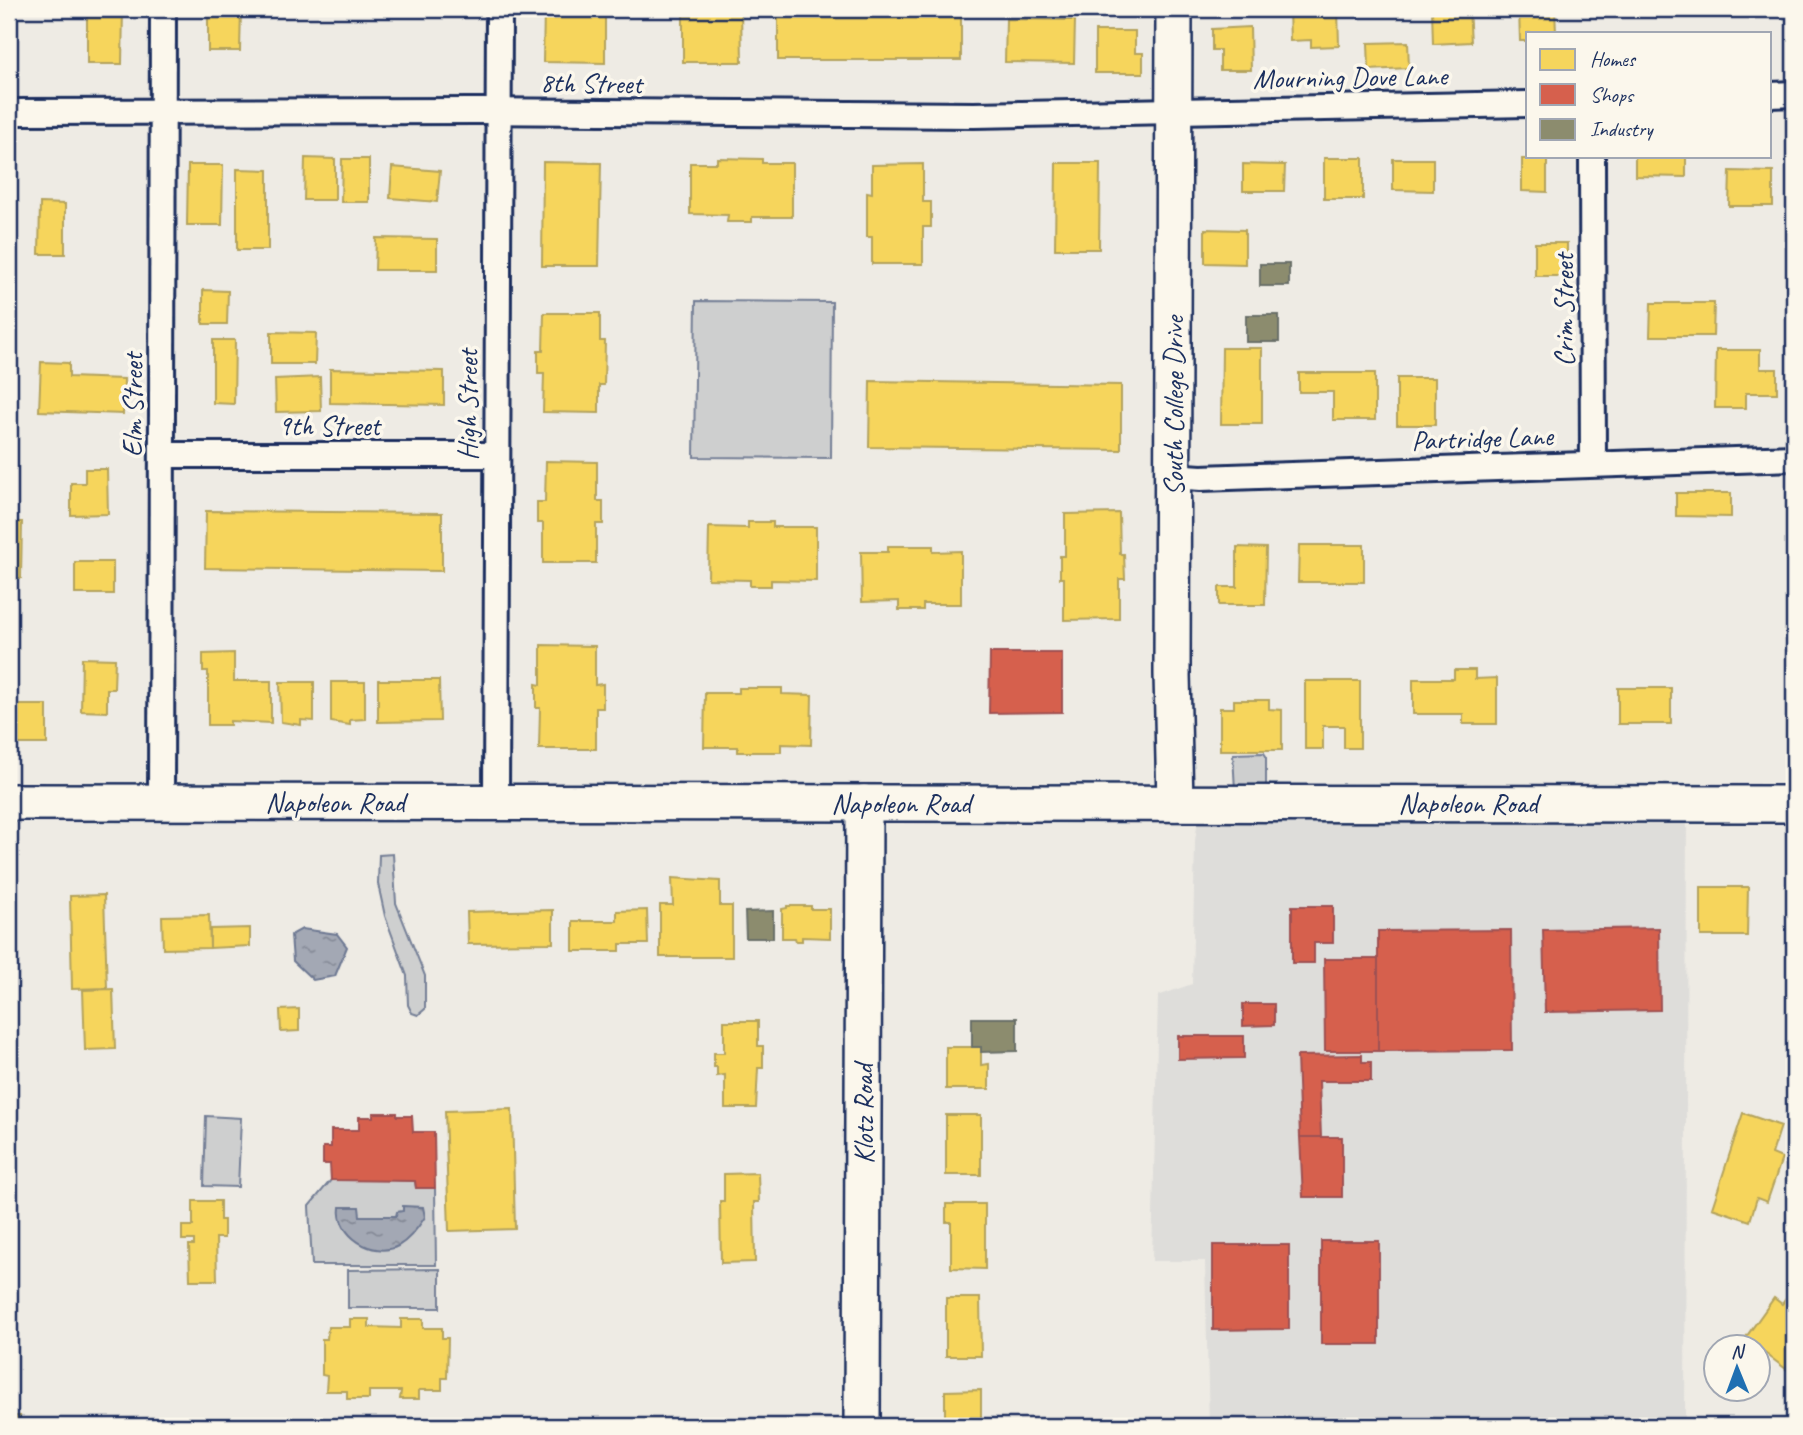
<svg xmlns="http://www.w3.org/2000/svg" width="1803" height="1435" font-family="Caveat,sans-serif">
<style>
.built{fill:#deddda}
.grass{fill:#cecfcf;stroke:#747f96;stroke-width:2}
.water{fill:url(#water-ripples);stroke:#6d7892;stroke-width:2}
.homes{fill:#f6d55c;stroke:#b4a35d;stroke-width:2}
.shops{fill:#d6604d;stroke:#9e5152;stroke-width:2}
.industry{fill:#8c8c6e;stroke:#6a7069;stroke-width:2}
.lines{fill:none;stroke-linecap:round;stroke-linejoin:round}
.street-casing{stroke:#1b2f5e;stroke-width:30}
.secondary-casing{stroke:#1b2f5e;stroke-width:40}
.street{stroke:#fbf7ec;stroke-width:24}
.secondary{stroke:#fbf7ec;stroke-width:35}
.labels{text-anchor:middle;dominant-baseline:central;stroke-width:7;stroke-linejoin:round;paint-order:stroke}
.street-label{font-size:28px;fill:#1b2f5e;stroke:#fbf7ec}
</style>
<defs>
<pattern id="water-ripples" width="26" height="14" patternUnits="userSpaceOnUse" patternTransform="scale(1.75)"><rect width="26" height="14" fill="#a3a8b4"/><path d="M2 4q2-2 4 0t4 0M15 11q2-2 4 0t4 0" fill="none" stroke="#848996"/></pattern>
</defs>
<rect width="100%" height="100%" fill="#eeebe4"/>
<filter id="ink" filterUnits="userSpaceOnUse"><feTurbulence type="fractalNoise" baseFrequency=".0143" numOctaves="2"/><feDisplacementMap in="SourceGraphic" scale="14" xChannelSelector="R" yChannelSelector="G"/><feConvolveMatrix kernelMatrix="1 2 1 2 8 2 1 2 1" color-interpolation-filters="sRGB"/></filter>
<g filter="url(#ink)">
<path class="built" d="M1200 803 1687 804 1685 1426H1209L1205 1261H1152L1158 996 1192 984 1195 841Z"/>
<g class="grass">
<path d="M696 301 832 302 831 458 694 457Z"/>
<path d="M1264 753 1266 756V785L1263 789 1235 790 1233 754Z"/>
<path d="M393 854 396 903 425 976V1009L418 1015 412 1013 408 1005 407 976 385 916 378 884 379 855Z"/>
<path d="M206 1116 241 1118 238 1187 204 1186Z"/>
<path d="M371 1179 415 1181 416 1188H435L436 1265H312L309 1206 331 1180Z"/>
<path d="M440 1269V1308H348V1270Z"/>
</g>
<g class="water">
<path d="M302 929 337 934 347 947 335 976 313 980 293 961 291 935Z"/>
<path d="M403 1206 423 1207 425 1217C418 1228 409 1240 398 1246 373 1259 336 1235 340 1207H359L360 1216H396L397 1212 403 1211Z"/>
</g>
<g class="homes">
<path d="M87 9H123L122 64H87Z"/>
<path d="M208 9H241L240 51H208Z"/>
<path d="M544 9H605V63L543 62Z"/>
<path d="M683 9H741L742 62H683Z"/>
<rect x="778" y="9" width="183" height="51"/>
<path d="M1289 9H1338L1339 46 1311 47V40L1290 41Z"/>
<path d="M1432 9H1469L1471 42 1433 44Z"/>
<path d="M1519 9H1555L1556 33H1528V41H1520Z"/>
<path d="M1006 19 1075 20 1074 63 1005 62Z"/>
<path d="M1250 27 1251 70H1220V50H1212V29Z"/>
<path d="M1095 31H1135V53H1143V73H1095Z"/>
<path d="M1408 42 1409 68 1369 70 1368 43Z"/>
<path d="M1635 156H1686V177L1635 176Z"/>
<path d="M305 158 335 159V200H304Z"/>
<path d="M717 158 762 159V163H792V217H752V222H727L728 215 690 214V163H717Z"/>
<rect x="1324" y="158" width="39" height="41"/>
<path d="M342 159H369V202H341Z"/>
<path d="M1393 159H1433V191L1393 190Z"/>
<path d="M1522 159H1547V192L1522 191Z"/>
<path d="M543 162 601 163 599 266H542Z"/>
<path d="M1056 163H1100L1099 249H1055Z"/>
<path d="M923 164V202H931V227H923V264H872V237H867V192L872 193V165Z"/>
<path d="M1243 164 1285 165 1284 191H1243Z"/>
<path d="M188 165H223L222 225H187Z"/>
<path d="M392 167 440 171 437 202 390 198Z"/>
<path d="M237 169 268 170V250H237Z"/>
<path d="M1730 171 1773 172V206H1729Z"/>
<path d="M40 203 65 204V254H39Z"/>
<path d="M1205 229 1245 230V264L1205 263Z"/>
<path d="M376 238 437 239V270H375Z"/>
<rect x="1535" y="243" width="32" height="33"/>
<path d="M203 290 228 291 227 324H203Z"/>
<path d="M1651 303H1714L1713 336H1650Z"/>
<path d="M544 313H600V341H605L604 385H599V413L543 412 544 373H538V351H543Z"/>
<path d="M271 332 316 333 315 364H271Z"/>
<path d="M213 340H235L234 404 213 403Z"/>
<path d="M1222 348H1262V424H1221Z"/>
<path d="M1716 350H1760V369H1777V393H1746V408H1715Z"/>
<path d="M41 362 69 363V377L124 379 123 414 39 411Z"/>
<path d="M330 369 444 371V405L330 403Z"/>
<path d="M1299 373H1375V420H1333V392H1299Z"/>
<path d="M320 377 321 411 276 412 275 379Z"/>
<rect x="1397" y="378" width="38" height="47"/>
<path d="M870 381 1121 385V450L869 447Z"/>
<path d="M546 461 597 462V501H603V524H596V563H543V523H537V502H545Z"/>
<path d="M85 469H107L108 514 71 515V483H85Z"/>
<path d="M1676 493H1731V517L1676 516Z"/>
<path d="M206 511 442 513V571L205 568Z"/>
<path d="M1119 513 1120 554H1124L1125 579H1119V619L1064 620V578H1060V556H1065V514Z"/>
<path d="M9 522H22L21 578H9Z"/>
<path d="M748 522H773V527H816V581L771 580V586H750V580L708 579 709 527 748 528Z"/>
<path d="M1299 545H1364V582H1298Z"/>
<path d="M888 546H933V552L961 551V604H923V610H899V601L862 602 861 552H888Z"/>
<path d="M1237 547 1266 548 1265 605H1219V587H1237Z"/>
<rect x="75" y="562" width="38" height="32"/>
<path d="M541 645 595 646V685L603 684V708H596V749H539L540 708H536V684L541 685Z"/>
<path d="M234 653V681H271V723L230 721V725H208V671H203V654Z"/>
<path d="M82 658 115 659 114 689H107V712L81 711Z"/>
<path d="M1454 670H1475V679L1497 678V724H1463V714H1413V679H1454Z"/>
<path d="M378 680H439L440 721 378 722Z"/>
<path d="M1305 681H1360V748H1344V726H1323V749H1305Z"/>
<path d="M280 682H314V721L301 720V725L281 722Z"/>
<path d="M331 682H365V719L350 720V725L331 722Z"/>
<path d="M739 688H782V694L812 695 811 745 781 744V752H738V747H704L705 693H739Z"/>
<rect x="1618" y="688" width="53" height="36"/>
<path d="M1234 700H1269V709L1282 710V750H1220V708H1234Z"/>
<rect x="9" y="705" width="38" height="39"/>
<path d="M672 878 720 881V906H732V957H660V905H673Z"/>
<path d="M1701 887H1748L1747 936H1701Z"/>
<path d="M104 895 107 988 72 989 70 896Z"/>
<path d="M787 906H811V909H830V938L802 937V941H796L795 938H782V909L787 908Z"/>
<path d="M553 910V943L468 944 467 912Z"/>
<path d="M647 910 648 944H620V951H573V921H617V911Z"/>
<path d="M209 915 210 948 163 949 162 916Z"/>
<path d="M250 928V946L210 948V929Z"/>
<path d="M113 989 115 1049 85 1050 83 990Z"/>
<path d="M299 1009V1031L281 1032 280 1010Z"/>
<path d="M724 1021H758V1046H763V1068H758L756 1108H725V1075L717 1076V1067H714V1053H724Z"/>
<path d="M946 1047H981V1065L989 1064V1089H946Z"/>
<path d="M512 1109 515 1229 449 1231 445 1111Z"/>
<path d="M1743 1113 1781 1126 1772 1154 1782 1158 1767 1202 1757 1198 1750 1221 1712 1208Z"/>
<rect x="946" y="1115" width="35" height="60"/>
<path d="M758 1173 759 1202H754L755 1262 721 1263 720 1201H724V1174Z"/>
<path d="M193 1201H220V1220H224V1238H216L217 1280H190L189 1245H194V1240H182V1226H193Z"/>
<path d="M946 1204H985V1269L951 1268V1222H946Z"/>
<path d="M1793 1289 1794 1290V1375L1758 1348 1744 1340 1774 1298 1782 1304Z"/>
<path d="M946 1298H980L981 1356H946Z"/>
<path d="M350 1319H369V1327L401 1328V1319H423V1328H442V1338H448L447 1378H442V1390H419V1399H400L401 1391H369V1399H347V1391H326L327 1376 322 1375V1339H327L328 1327H350Z"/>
<path d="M981 1390V1426H945V1391Z"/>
<path d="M9 1416H20L19 1425 42 1426H9Z"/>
<rect x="591" y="1420" width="22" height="6"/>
<rect x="644" y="1421" width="21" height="5"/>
</g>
<g class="shops">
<path d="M990 653H1062V712L989 713Z"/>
<path d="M1292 906H1333V943H1314V963H1292Z"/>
<path d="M1659 928 1660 1010 1545 1012 1543 930Z"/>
<path d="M1511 930 1512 1050 1378 1051V931Z"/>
<path d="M1324 959H1378V1051H1325Z"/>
<path d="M1243 1004H1274V1025L1243 1026Z"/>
<path d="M1178 1036H1244V1058L1178 1059Z"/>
<path d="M1362 1055V1062H1371V1081H1319L1321 1137H1300L1297 1056Z"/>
<path d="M373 1113H397V1116H412L413 1132H434L435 1188H416L415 1181 331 1180 330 1164H323V1147H331V1130H359V1117H373Z"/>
<path d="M1300 1137H1342V1197H1303Z"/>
<rect x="1321" y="1241" width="58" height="103"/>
<path d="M1213 1245H1289V1329L1213 1330Z"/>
</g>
<g class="industry">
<rect x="1260" y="264" width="29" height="22"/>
<rect x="1246" y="315" width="33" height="27"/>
<path d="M773 911V938H746L745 912Z"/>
<path d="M972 1018H1017V1051L981 1052V1047H972Z"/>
</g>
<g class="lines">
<g class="street-casing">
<g id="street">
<path d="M1770 95 1794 94"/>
<path d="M9 112 479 111 974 115 1528 104"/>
<path d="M1592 156 1593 463"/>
<path d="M162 455H497"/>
<path d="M1173 476 1201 478 1794 458"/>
<path d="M161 802 163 9"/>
<path d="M496 802 499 9"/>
</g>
</g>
<g class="secondary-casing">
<g id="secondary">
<path d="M1174 9 1172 674 1175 803"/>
<path d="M9 802 1794 804"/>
<path d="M862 1426 864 803"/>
</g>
</g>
<use href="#street" class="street"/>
<use href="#secondary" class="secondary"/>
</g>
</g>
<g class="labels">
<g class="street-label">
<text transform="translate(1350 77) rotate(-1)">Mourning Dove Lane</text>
<text transform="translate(591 83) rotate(1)">8th Street</text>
<text transform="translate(1563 310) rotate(-90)">Crim Street</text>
<text transform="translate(132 405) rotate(-90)">Elm Street</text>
<text transform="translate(467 405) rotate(-90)">High Street</text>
<text transform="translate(1173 406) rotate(-90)">South College Drive</text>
<text x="329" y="425">9th Street</text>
<text transform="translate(1482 438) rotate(-2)">Partridge Lane</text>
<text x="335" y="802">Napoleon Road</text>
<text x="901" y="803">Napoleon Road</text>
<text x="1468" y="803">Napoleon Road</text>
<text transform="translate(863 1114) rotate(-90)">Klotz Road</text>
</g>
</g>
<rect width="1803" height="1435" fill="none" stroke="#fbf7ec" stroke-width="35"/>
<rect x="18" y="18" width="1768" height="1400" fill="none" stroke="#1b2f5e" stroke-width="2.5" filter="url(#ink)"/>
<rect x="1526" y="32" width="245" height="126" fill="#fbf7ec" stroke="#a1a7b3" stroke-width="2"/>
<rect x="1540" y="49" width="35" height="21" fill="#f6d55c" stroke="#a1a7b3" stroke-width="2"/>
<text x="1590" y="66" font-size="21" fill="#1b2f5e">Homes</text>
<rect x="1540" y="84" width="35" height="21" fill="#d6604d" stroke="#a1a7b3" stroke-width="2"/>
<text x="1590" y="102" font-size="21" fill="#1b2f5e">Shops</text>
<rect x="1540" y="119" width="35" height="21" fill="#8c8c6e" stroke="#a1a7b3" stroke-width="2"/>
<text x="1590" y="136" font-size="21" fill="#1b2f5e">Industry</text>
<g transform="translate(1737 1368) rotate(359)"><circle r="33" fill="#fbf7ec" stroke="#a1a7b3" stroke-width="2"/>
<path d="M0-5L12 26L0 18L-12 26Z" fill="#1f6fb2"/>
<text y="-10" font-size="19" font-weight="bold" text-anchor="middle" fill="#1b2f5e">N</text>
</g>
</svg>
